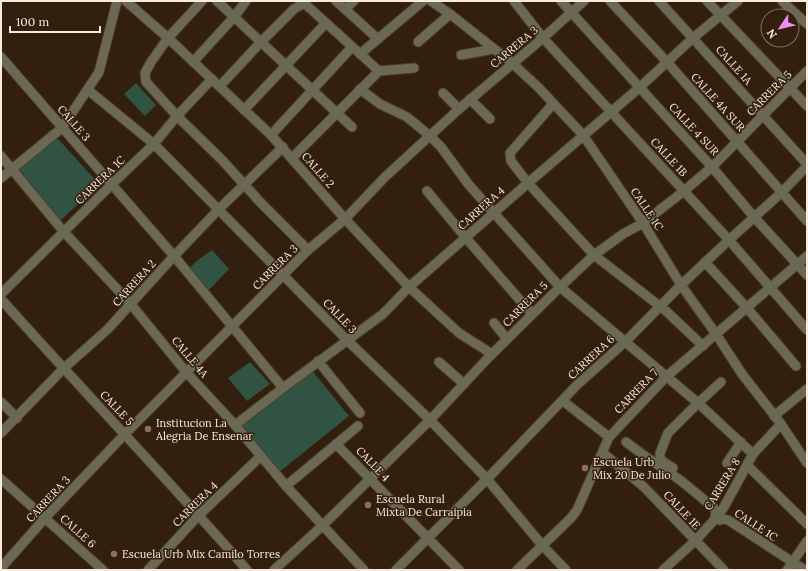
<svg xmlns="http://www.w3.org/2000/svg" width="808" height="571" font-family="Lora,serif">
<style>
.green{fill:#305344}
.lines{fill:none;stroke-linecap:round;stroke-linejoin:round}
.minor-casing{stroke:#4f3c2b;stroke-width:11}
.minor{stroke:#6b6853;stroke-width:9}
.education-dot{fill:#8d6e63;stroke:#331f0d;stroke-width:1.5}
.labels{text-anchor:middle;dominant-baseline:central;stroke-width:3;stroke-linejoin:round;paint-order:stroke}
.street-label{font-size:11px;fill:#f9ebe0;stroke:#331f0d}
.poi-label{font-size:11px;fill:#f9ebe0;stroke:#331f0d;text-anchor:start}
</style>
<rect width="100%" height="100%" fill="#331f0d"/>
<g class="green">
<path d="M136 83 156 105 145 116 124 94Z"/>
<path d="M50 130 99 184 59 222 11 167Z"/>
<path d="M212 250 229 269 206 293 185 272 198 260Z"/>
<path d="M250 362 270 384 247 401 228 378Z"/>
<path d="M311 369 349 416 278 473 240 426Z"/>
</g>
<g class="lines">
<g class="minor-casing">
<g id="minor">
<path d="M126 1 168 38 271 135 345 219 409 287 459 333 492 354"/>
<path d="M202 1 168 38 151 62 145 73 146 82 177 116 222 160 261 203 308 250"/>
<path d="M217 1 352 127"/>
<path d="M336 1 378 39"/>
<path d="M431 1 450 14 512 63 538 87 583 135 643 223 681 285 716 334 742 374 781 424 807 463"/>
<path d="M514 1 543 38 729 240 807 330"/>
<path d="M561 1 712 167 754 217 807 275"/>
<path d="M610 1 667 62 807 221"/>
<path d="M659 1 807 164"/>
<path d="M707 1 807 106"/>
<path d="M782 1 807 24"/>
<path d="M345 9 354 1"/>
<path d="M418 42 450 14"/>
<path d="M360 54 423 1"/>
<path d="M461 55 494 49"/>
<path d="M1 57 174 256 283 388"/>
<path d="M193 62 234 17 246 1"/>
<path d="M220 86 261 42 294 9 304 3 379 71"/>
<path d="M360 89 380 104 407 117 430 136 441 147 469 185 560 287 698 403 753 454"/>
<path d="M88 90 154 144 347 340 430 420 487 479 542 545 566 570"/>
<path d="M443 93 459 109"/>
<path d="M470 99 490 119"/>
<path d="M553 104 510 153 511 161 528 183 594 255 666 311 703 346"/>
<path d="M244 110 326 23"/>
<path d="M271 135 352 47"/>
<path d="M1 156 64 232 130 303 186 372 235 425 286 486 364 570"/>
<path d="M292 158 379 71 414 68"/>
<path d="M1 178 62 128 99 72 117 1"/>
<path d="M427 191 466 238 532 314"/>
<path d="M705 262 747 308 796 366"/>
<path d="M1 294 112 184 154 144 177 116 212 79"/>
<path d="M1 299C82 390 167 478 247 570"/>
<path d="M494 323 507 339"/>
<path d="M318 361 360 413"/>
<path d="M439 362 464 384"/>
<path d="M563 401 609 437"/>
<path d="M1 402 17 418"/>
<path d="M774 416 807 389"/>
<path d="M235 425 283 388 383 314 409 287 528 183 639 88 693 38 738 1"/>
<path d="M1 433 63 369 108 329 174 256 219 209 283 147"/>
<path d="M626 442 642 454 680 480 713 507 716 511 715 517 719 520 724 519 728 520 805 570"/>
<path d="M336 444 459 570"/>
<path d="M603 453 644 487 724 570"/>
<path d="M727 463 741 442"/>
<path d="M747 465 807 524"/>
<path d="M673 468 662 461 660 457V453L668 433 698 403 721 382"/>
<path d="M1 479 103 570"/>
<path d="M286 486 358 426"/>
<path d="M1 568 45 518 125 434 308 250 345 219 385 177 459 109 543 38 584 1"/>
<path d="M148 570 199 515 261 456"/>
<path d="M274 570 322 526 430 420 489 357 560 287 594 255 623 234 643 223 684 191 712 167 807 71"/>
<path d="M396 570 487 479 577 385 626 341 681 285 729 240 781 193 807 166"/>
<path d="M517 570 571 518 577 510 609 437 613 433 667 376 807 256"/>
<path d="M663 570 695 541 716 518 724 507 753 454 781 424"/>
<path d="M787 570 807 541"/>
</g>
</g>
<use href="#minor" class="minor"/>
</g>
<g class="education-dot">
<circle cx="148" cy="429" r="4"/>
<circle cx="585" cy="468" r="4"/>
<circle cx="368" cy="505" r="4"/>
<circle cx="114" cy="554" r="4"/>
</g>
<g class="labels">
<g class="street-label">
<text transform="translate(514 47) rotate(-40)">CARRERA 3</text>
<text transform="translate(734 65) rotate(48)">CALLE 1A</text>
<text transform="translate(769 93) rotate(-45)">CARRERA 5</text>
<text transform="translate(718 102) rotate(48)">CALLE 4A SUR</text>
<text transform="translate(74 123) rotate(49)">CALLE 3</text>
<text transform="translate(694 129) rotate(47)">CALLE 4 SUR</text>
<text transform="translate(669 157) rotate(47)">CALLE 1B</text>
<text transform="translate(318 170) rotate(49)">CALLE 2</text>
<text transform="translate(100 180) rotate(-44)">CARRERA 1C</text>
<text transform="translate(481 208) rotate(-42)">CARRERA 4</text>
<text transform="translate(647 209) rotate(56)">CALLE 1C</text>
<text transform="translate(275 267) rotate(-45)">CARRERA 3</text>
<text transform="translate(134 283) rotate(-48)">CARRERA 2</text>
<text transform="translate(525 304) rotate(-45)">CARRERA 5</text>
<text transform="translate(340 316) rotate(46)">CALLE 3</text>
<text transform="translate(190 357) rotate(50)">CALLE 4A</text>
<text transform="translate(591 357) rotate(-43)">CARRERA 6</text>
<text transform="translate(636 391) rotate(-46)">CARRERA 7</text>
<text transform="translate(117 408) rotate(46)">CALLE 5</text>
<text transform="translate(373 464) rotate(46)">CALLE 4</text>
<text transform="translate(722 484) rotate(-59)">CARRERA 8</text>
<text transform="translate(48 499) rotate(-47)">CARRERA 3</text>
<text transform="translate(195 504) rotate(-45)">CARRERA 4</text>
<text transform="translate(682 510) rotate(47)">CALLE 1E</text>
<text transform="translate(756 525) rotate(33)">CALLE 1C</text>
<text transform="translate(78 531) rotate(42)">CALLE 6</text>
</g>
<g class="poi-label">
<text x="156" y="423">Institucion La<tspan x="156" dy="13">Alegria De Ensenar</tspan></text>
<text x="593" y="462">Escuela Urb<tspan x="593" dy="13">Mix 20 De Julio</tspan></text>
<text x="376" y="499">Escuela Rural<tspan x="376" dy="13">Mixta De Carraipia</tspan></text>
<text x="122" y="554">Escuela Urb Mix Camilo Torres</text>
</g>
</g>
<rect width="808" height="571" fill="none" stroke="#f9ebe0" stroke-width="4"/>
<g transform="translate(780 28) rotate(235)"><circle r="19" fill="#331f0d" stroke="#827161"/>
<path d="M0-3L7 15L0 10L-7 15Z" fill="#ee8cf8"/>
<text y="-6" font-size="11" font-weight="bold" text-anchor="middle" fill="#f9ebe0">N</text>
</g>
<path d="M10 26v6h90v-6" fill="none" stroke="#f9ebe0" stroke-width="2"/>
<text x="16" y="26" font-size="12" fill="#f9ebe0" stroke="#331f0d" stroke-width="3" paint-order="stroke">100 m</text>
</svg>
